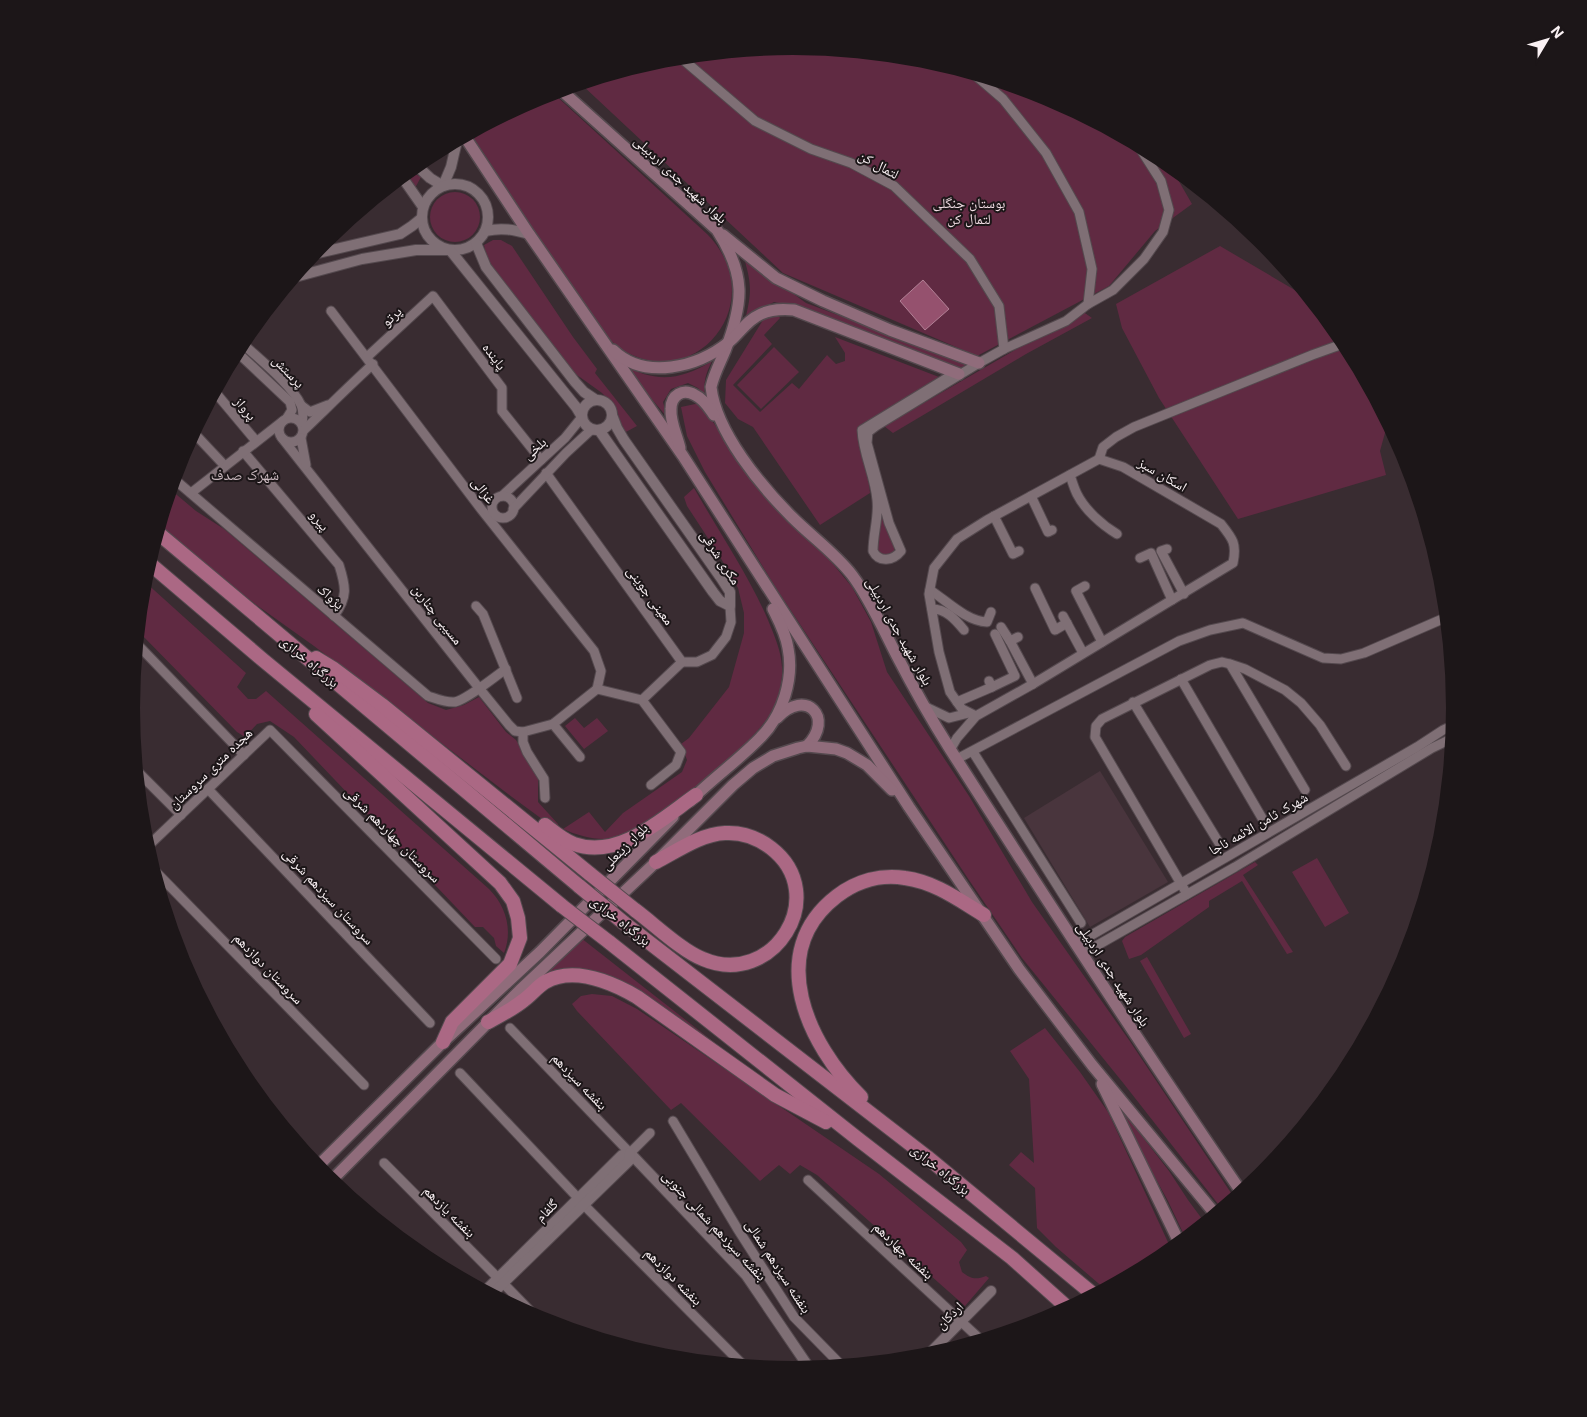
<svg xmlns="http://www.w3.org/2000/svg" width="1587" height="1417" font-family="Inter,'Noto Naskh Arabic',sans-serif">
<style>
.built{fill:#49353d}
.green{fill:#602a42}
.water{fill:#95516e;stroke:#b38196}
.lines{fill:none;stroke-linecap:round;stroke-linejoin:round}
.minor-casing{stroke:#54494e;stroke-width:11}
.tertiary-casing{stroke:#54494e;stroke-width:12}
.secondary-casing{stroke:#54494e;stroke-width:14}
.trunk-casing{stroke:#54494e;stroke-width:16}
.minor{stroke:#7f6f75;stroke-width:9}
.tertiary{stroke:#7f6f75;stroke-width:10}
.secondary{stroke:#906c7b;stroke-width:11}
.trunk{stroke:#ab6884;stroke-width:14}
.trunk-bridge-casing{stroke:#54494e;stroke-width:16;stroke-linecap:butt}
.trunk-bridge{stroke:#ab6884;stroke-width:14}
.labels{text-anchor:middle;dominant-baseline:central;stroke-width:4;stroke-linejoin:round;paint-order:stroke}
.street-label{font-size:14px;fill:#faf1f4;stroke:#1c1618}
.park-label{font-size:14px;fill:#f2dde4;stroke:#1c1618}
.neighbourhood-label{font-size:15px;fill:#cab9bf;stroke:#1c1618}
</style>
<rect width="100%" height="100%" fill="#392c31"/>
<path class="built" d="M1100 771 1168 882 1090 927 1024 818Z"/>
<g class="green">
<path d="M794 46 923 59 1047 97 1162 158 1169 164 1192 204 1155 231 1109 286 977 356 783 273 581 84 665 59Z"/>
<path d="M553 93 707 234C771 299 700 392 626 352 604 340 590 312 575 292 539 240 506 186 471 134L540 97Z"/>
<path d="M410 171 421 177 415 188 405 175Z"/>
<circle cx="455" cy="217" r="25"/>
<path d="M493 240H501L512 246 573 337 597 369 595 373 637 426 624 433 617 411 611 402 602 393 570 370 488 264 484 245Z"/>
<path d="M1220 246 1310 299 1344 341 1388 422 1380 451 1386 475 1238 519 1159 398 1122 328 1116 304Z"/>
<path d="M744 258 806 303 967 364 960 369 804 308 774 302 746 316C752 291 751 282 744 258Z"/>
<path d="M1082 311 1092 318 1026 354 893 433 884 426Z"/>
<path d="M778 315 780 318 764 335 772 344 733 385 760 412 792 383 799 389 827 355 836 364 845 361V353L835 337 939 377 858 428C857 451 869 470 870 493L820 525 753 427 738 419 725 403 726 380 763 320Z"/>
<path d="M774 347 799 372 761 409 737 385Z"/>
<path d="M712 361C706 373 703 382 705 396L698 388 688 383 671 389 663 402 667 417 622 364C654 383 680 381 712 361Z"/>
<path d="M700 403 752 479 787 521 828 558 852 587 871 622 887 672 969 796 1032 902 1129 1040 1235 1199 1222 1209 1124 1084 1022 958 969 880 776 588 705 472 687 436 681 407Z"/>
<path d="M694 488C719 532 748 574 768 620 774 635 781 650 782 667 783 682 778 702 770 714 752 746 649 831 614 838 597 841 579 836 563 829L589 812 605 832 623 813 682 772 687 760 681 744 689 738 729 687 744 633V613L738 588 719 555 687 506 684 497Z"/>
<path d="M171 490 196 511 224 529 428 703 446 710 464 705 479 697 506 732 516 740 538 776V802L558 824 559 829 546 822 512 797 314 646 230 586 160 526Z"/>
<path d="M881 516 883 518 894 546V552C887 556 883 556 877 550Z"/>
<path d="M144 581 246 673 237 687 248 699H256L266 691 489 889C506 906 513 930 504 953L496 946 494 938 483 927H475L294 737 270 721 257 724 245 737 237 732 139 632Z"/>
<path d="M575 718 584 728 597 718 608 731 584 749 565 726Z"/>
<path d="M1317 858 1349 913 1325 927 1292 872Z"/>
<path d="M1255 862 1258 865 1243 875 1293 952 1287 954 1242 881 1209 901V907L1141 955 1129 959 1122 941 1125 937Z"/>
<path d="M581 938 779 1093 586 973 521 995Z"/>
<path d="M1147 957 1191 1034 1184 1038 1140 961Z"/>
<path d="M592 994 612 996 637 1009 879 1174 961 1242 967 1250 959 1262 962 1272C971 1279 976 1280 986 1276L989 1278 965 1306 817 1175 800 1165 790 1174 779 1165 760 1181 681 1103 671 1110 577 1011 572 1004 581 996Z"/>
<path d="M1045 1028 1080 1072 1108 1112 1172 1251 1161 1259 1105 1289 1056 1247 1037 1228 1035 1188 1009 1165 1021 1152 1034 1163 1029 1079 1010 1051Z"/>
<path d="M1110 1095 1169 1171 1188 1200 1205 1223 1186 1239 1168 1201Z"/>
</g>
<path class="water" d="M923 280 949 309 925 330 900 301Z"/>
<g class="lines">
<g class="minor-casing">
<g id="minor">
<path d="M680 57 755 121 811 149 851 163 894 186 970 259 999 306 1004 349"/>
<path d="M974 74 1003 99 1046 153 1079 212 1092 269 1088 304"/>
<path d="M331 311 481 509 594 651 601 671 597 689"/>
<path d="M242 343C258 358 292 385 301 405 304 411 303 418 302 424"/>
<path d="M237 352 290 402 292 410 287 418"/>
<path d="M367 357 433 296 502 388V411L541 460"/>
<path d="M955 373 862 430C863 454 875 476 877 500 879 517 873 533 873 551 879 563 893 561 901 551L889 523 867 443 868 432 876 426 979 363 1004 349 1066 321 1088 304 1113 290 1144 259 1163 232 1169 210 1161 181 1138 145"/>
<path d="M215 392 256 441"/>
<path d="M302 406 310 412 328 405"/>
<circle cx="291" cy="430" r="12"/>
<path d="M304 430C327 408 349 386 373 364"/>
<path d="M194 433 225 466"/>
<path d="M282 438 479 688 509 725 515 731 523 732 553 724 597 689"/>
<path d="M301 438 306 465"/>
<path d="M243 451 339 565C346 587 348 597 334 616"/>
<path d="M1099 459 1103 447 1116 437 1134 427 1312 355 1337 346"/>
<path d="M546 473 682 662H697L712 655 726 637 731 622 730 606"/>
<path d="M1070 475C1072 481 1074 488 1077 494 1085 510 1102 525 1117 534"/>
<path d="M174 479 428 696C437 699 446 703 455 702 468 699 494 677 506 669"/>
<path d="M191 493 283 421"/>
<path d="M502 496 565 438 582 417"/>
<path d="M1031 496 1048 532 1052 530"/>
<circle cx="503" cy="507" r="11"/>
<path d="M513 509 566 453 592 429"/>
<path d="M994 516 1013 554 1019 551"/>
<path d="M1167 549 1161 551 1184 594"/>
<path d="M1140 558 1151 553 1172 600"/>
<path d="M1085 586 1076 591 1102 642"/>
<path d="M1035 588 1055 630 1067 623"/>
<path d="M930 590C947 601 966 621 987 622L991 612"/>
<path d="M476 606 483 614 517 698"/>
<path d="M932 609C946 609 955 619 964 630"/>
<path d="M1063 616 1083 653"/>
<path d="M1001 627 1010 641"/>
<path d="M1018 637 1010 641 1033 684"/>
<path d="M138 645 244 755"/>
<path d="M1230 664 1305 790"/>
<path d="M1181 679 1262 818"/>
<path d="M992 687 1015 676 995 634"/>
<path d="M597 689 642 700 681 752 676 765 651 785"/>
<path d="M642 700 682 662"/>
<path d="M957 702 992 687 989 681"/>
<path d="M1133 702 1219 843"/>
<path d="M926 707 949 718 969 713"/>
<path d="M553 724 580 757"/>
<path d="M523 732V742L527 752 544 779 545 798"/>
<path d="M950 750 957 738 976 716 1033 684 1233 563C1237 544 1233 539 1221 524L1123 467 1099 459 987 520 957 539 934 568 929 594 939 652 950 692 962 709 976 716"/>
<path d="M973 752 1081 923"/>
<path d="M957 759 1179 641 1210 630 1243 623 1323 658 1341 659 1364 653 1447 617"/>
<path d="M138 772 181 815"/>
<path d="M208 789 430 1023"/>
<path d="M147 847 270 730 496 959"/>
<path d="M154 870 364 1085"/>
<path d="M1187 894 1095 737 1096 726 1102 719 1210 665 1222 662 1230 664 1245 669 1285 690 1301 703 1320 725 1346 766"/>
<path d="M1076 944 1417 747 1443 730 1454 725"/>
<path d="M1082 954 1235 867 1432 748 1453 738"/>
<path d="M510 1028 630 1153 650 1133"/>
<path d="M460 1073 578 1198"/>
<path d="M673 1121 737 1228 794 1317 842 1366"/>
<path d="M384 1163 498 1278"/>
<path d="M808 1180 981 1340"/>
<path d="M584 1205 744 1366"/>
<path d="M503 1283 539 1320"/>
</g>
</g>
<g class="tertiary-casing">
<g id="tertiary">
<path d="M416 165 430 178 443 186 451 167 457 141"/>
<path d="M402 177 423 207"/>
<circle cx="455" cy="217" r="33"/>
<path d="M486 231C502 227 514 230 529 234"/>
<path d="M476 243 486 267 575 382 584 392 596 400"/>
<path d="M314 254 400 234 412 226 422 218"/>
<path d="M295 277 362 259 416 250H450L576 407 582 417"/>
<circle cx="597" cy="415" r="15"/>
<path d="M599 430 713 592 720 601 730 606V592L721 578 624 440 617 428 612 415"/>
<path d="M630 1153 746 1275 810 1369"/>
<path d="M485 1291 622 1155 630 1153"/>
<path d="M492 1294 629 1161 630 1153"/>
<path d="M926 1357 991 1291"/>
</g>
</g>
<g class="secondary-casing">
<g id="secondary">
<path d="M561 90 717 230C746 275 744 302 725 351 720 363 714 374 711 387 716 432 761 486 792 517 812 537 835 553 852 575 870 599 883 629 897 656 913 687 931 719 950 749 1045 898 1142 1047 1242 1193"/>
<path d="M465 137 529 234 683 456 909 807 1019 969 1092 1065 1216 1215"/>
<path d="M723 235 776 278 823 301 890 330 979 363"/>
<path d="M613 350C645 381 698 367 729 342 740 333 747 320 761 314 772 309 782 309 794 310L959 374"/>
<path d="M680 448C677 435 670 422 671 409 671 395 683 388 695 395 704 399 709 408 714 415"/>
<path d="M777 718C806 687 835 718 807 746"/>
<path d="M690 801C713 778 739 760 761 737 783 715 794 678 788 648 786 634 779 621 773 609"/>
<path d="M1102 1084 1180 1244"/>
<path d="M317 1167 443 1042 540 952 673 817"/>
<path d="M331 1181 520 990 656 862 733 785 753 768 773 756 798 748 807 746 836 749 847 753 867 765 892 790"/>
</g>
</g>
<g class="trunk-casing">
<g id="trunk">
<path d="M158 533 579 886"/>
<path d="M149 563 263 660 562 906"/>
<path d="M316 658 334 669 382 705 590 874"/>
<path d="M316 714 500 883 513 901 518 918 520 938 510 964 452 1022 443 1042"/>
<path d="M545 825C554 832 563 840 574 844 619 860 663 818 696 795"/>
<path d="M635 910C654 924 682 951 703 959 773 989 832 895 771 848 758 838 742 832 725 833 701 834 677 851 656 862"/>
<path d="M624 923 927 1157 1094 1295"/>
<path d="M609 942 858 1139 1012 1258 1069 1309"/>
<path d="M488 1022C501 1015 513 1009 524 1000 532 994 537 987 545 982 574 966 611 982 637 997L775 1095 826 1122"/>
<path d="M861 1097C808 1045 764 952 837 896 857 881 881 874 905 878 935 882 959 900 984 915"/>
</g>
</g>
<use href="#minor" class="minor"/>
<use href="#tertiary" class="tertiary"/>
<use href="#secondary" class="secondary"/>
<use href="#trunk" class="trunk"/>
<g class="trunk-bridge-casing">
<g id="trunk-bridge">
<path d="M590 874 635 910"/>
<path d="M579 886 624 923"/>
<path d="M562 906 609 942"/>
</g>
</g>
<use href="#trunk-bridge" class="trunk-bridge"/>
</g>
<g class="labels">
<g class="street-label">
<text transform="translate(879 164) rotate(29)">لتمال کن</text>
<text transform="translate(681 179) rotate(43)">بلوار شهید جدی اردبیلی</text>
<text transform="translate(391 316) rotate(-43)">پرتو</text>
<text transform="translate(495 356) rotate(53)">پاینده</text>
<text transform="translate(289 371) rotate(46)">پرستش</text>
<text transform="translate(246 408) rotate(50)">پرواز</text>
<text transform="translate(534 448) rotate(-42)">بلخی</text>
<text transform="translate(1163 474) rotate(30)">اسکان سبز</text>
<text transform="translate(484 490) rotate(53)">غزالی</text>
<text transform="translate(320 520) rotate(50)">پیرو</text>
<text transform="translate(721 557) rotate(57)">مکری شرقی</text>
<text transform="translate(651 595) rotate(54)">معینی جوینی</text>
<text transform="translate(331 596) rotate(41)">پژواک</text>
<text transform="translate(438 614) rotate(52)">مسیبی چناربن</text>
<text transform="translate(900 631) rotate(61)">بلوار شهید جدی اردبیلی</text>
<text transform="translate(310 661) rotate(40)">بزرگراه خرازی</text>
<text transform="translate(210 768) rotate(-44)">هجده متری سروستان</text>
<text transform="translate(1258 823) rotate(-30)">شهرک ثامن الائمه ناجا</text>
<text transform="translate(393 834) rotate(45)">سروستان چهاردهم شرقی</text>
<text transform="translate(624 846) rotate(-45)">بلوار زینعلی</text>
<text transform="translate(329 896) rotate(47)">سروستان سیزدهم شرقی</text>
<text transform="translate(621 920) rotate(38)">بزرگراه خرازی</text>
<text transform="translate(269 968) rotate(46)">سروستان دوازدهم</text>
<text transform="translate(1114 974) rotate(57)">بلوار شهید جدی اردبیلی</text>
<text transform="translate(580 1081) rotate(46)">بنفشه سیزدهم</text>
<text transform="translate(941 1169) rotate(39)">بزرگراه خرازی</text>
<text transform="translate(546 1210) rotate(-45)">گلفام</text>
<text transform="translate(450 1211) rotate(45)">بنفشه یازدهم</text>
<text transform="translate(715 1225) rotate(47)">بنفشه سیزدهم شمالی جنوبی</text>
<text transform="translate(904 1250) rotate(43)">بنفشه چهاردهم</text>
<text transform="translate(779 1266) rotate(57)">بنفشه سیزدهم شمالی</text>
<text transform="translate(674 1276) rotate(45)">بنفشه دوازدهم</text>
<text transform="translate(949 1315) rotate(-45)">اردکان</text>
</g>
<g class="park-label">
<text x="969" y="202">بوستان جنگلی<tspan x="969" dy="16">لتمال کن</tspan></text>
</g>
<g class="neighbourhood-label">
<text x="245" y="474">شهرک صدف</text>
</g>
</g>
<path d="M0 0H1587V1417H0ZM140 708a653 653 0 1 1 1306 0a653 653 0 1 1-1306 0Z" fill="#1c1618" fill-rule="evenodd"/>
<g transform="translate(1547 40) rotate(52)" stroke="#1c1618" stroke-width="4" paint-order="stroke">
<path d="M0-4L9 19L0 12L-9 19Z" fill="#faf1f4"/>
<text y="-8" font-size="14" font-weight="bold" text-anchor="middle" fill="#faf1f4">N</text>
</g>
</svg>
